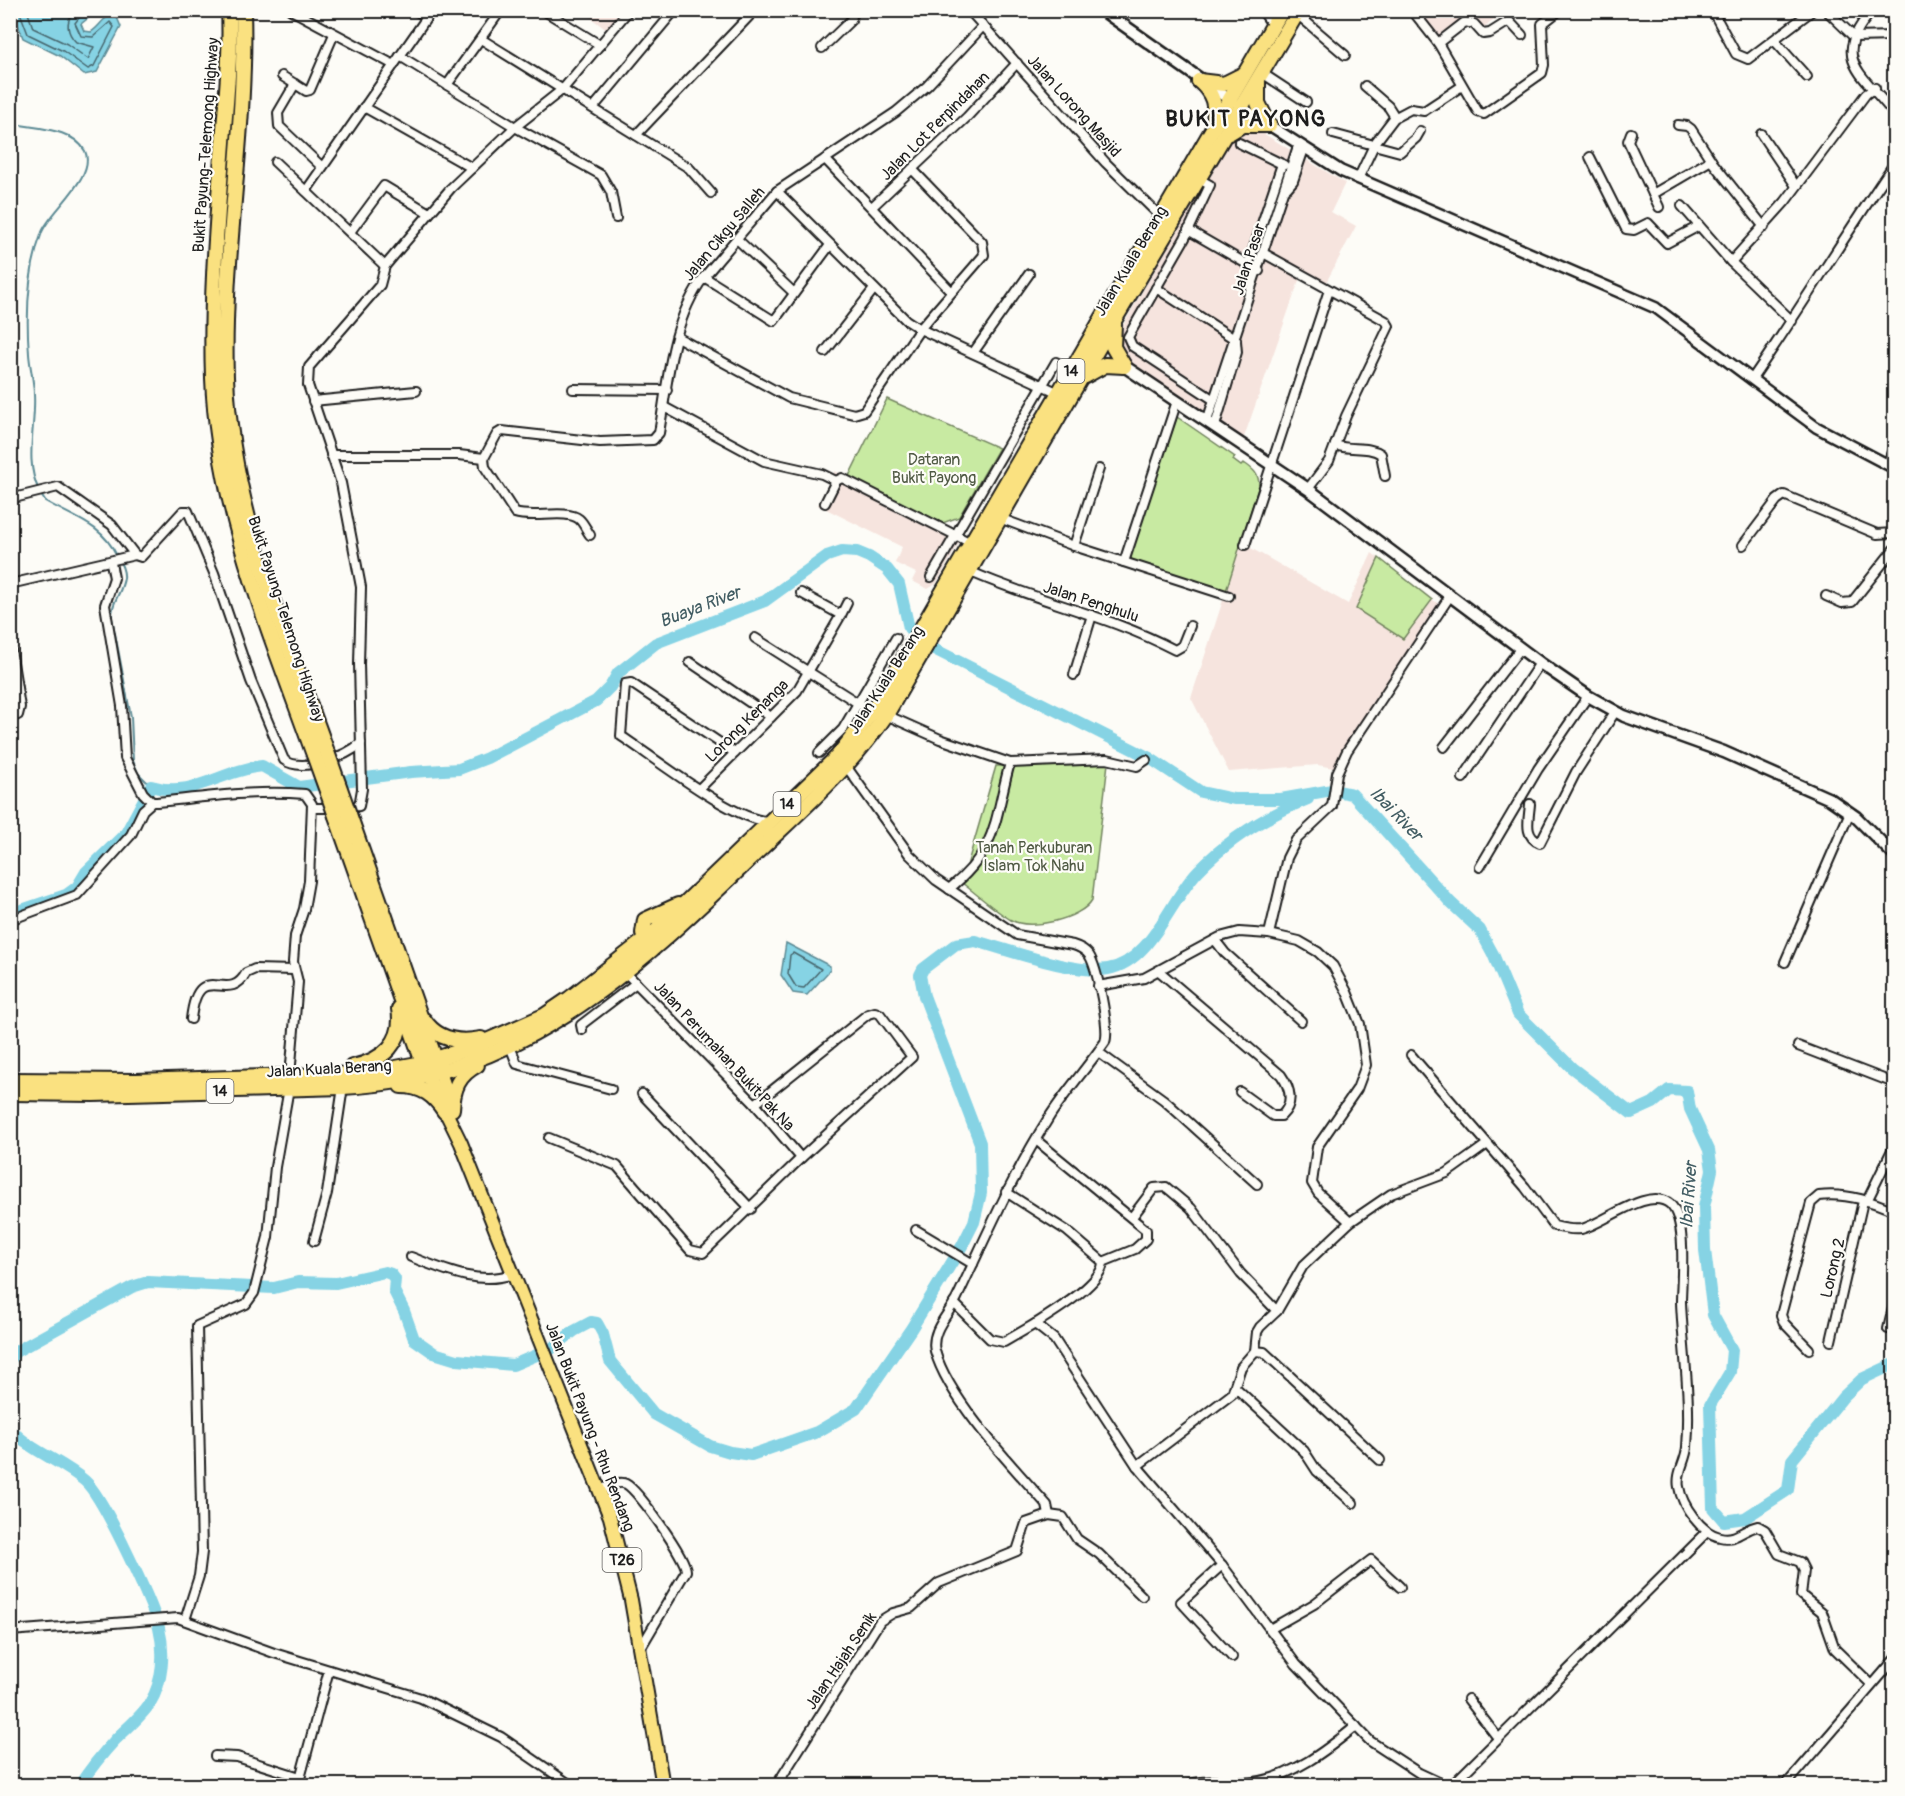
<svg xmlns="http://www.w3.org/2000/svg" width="1905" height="1796" font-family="Pangolin,sans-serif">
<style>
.built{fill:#f6e4de}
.green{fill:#c8eaa2;stroke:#72835f;stroke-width:1.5}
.water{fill:#86d3e4;stroke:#5c8a94;stroke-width:1.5}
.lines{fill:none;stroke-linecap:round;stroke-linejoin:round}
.shore{stroke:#46656c;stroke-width:1.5}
.stream{stroke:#5c8a94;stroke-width:2}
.river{stroke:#86d3e4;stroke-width:12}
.minor-casing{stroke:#1c1c1c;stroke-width:12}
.tertiary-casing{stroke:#1c1c1c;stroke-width:14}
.secondary-casing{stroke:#1c1c1c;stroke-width:15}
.primary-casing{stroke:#1c1c1c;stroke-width:16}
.trunk-casing{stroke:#1c1c1c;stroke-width:18}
.minor{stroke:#fdfcf7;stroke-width:8}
.tertiary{stroke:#fdfcf7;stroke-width:9}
.secondary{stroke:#fdfcf7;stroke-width:10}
.primary{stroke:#fae180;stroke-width:12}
.trunk{stroke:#fae180;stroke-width:14}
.trunk-bridge-casing{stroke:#1c1c1c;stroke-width:18;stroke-linecap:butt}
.trunk-bridge{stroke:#fae180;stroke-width:14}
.labels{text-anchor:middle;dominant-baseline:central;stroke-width:4.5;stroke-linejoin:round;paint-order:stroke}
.shield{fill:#fdfcf7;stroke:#605f5e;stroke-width:1.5}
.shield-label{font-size:15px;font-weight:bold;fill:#1c1c1c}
.street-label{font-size:16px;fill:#1c1c1c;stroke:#fdfcf7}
.park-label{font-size:16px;fill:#505a44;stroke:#fdfcf7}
.water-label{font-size:18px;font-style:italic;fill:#415c62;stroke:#fdfcf7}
.district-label{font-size:22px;font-weight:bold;letter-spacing:1.5px;fill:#1c1c1c;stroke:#fdfcf7}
</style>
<rect width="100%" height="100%" fill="#fdfcf7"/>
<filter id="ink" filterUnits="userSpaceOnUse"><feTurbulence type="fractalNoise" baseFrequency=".0167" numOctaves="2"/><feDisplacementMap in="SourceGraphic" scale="12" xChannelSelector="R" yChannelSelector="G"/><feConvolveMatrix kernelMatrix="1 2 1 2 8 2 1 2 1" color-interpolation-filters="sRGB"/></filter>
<g filter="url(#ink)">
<g class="built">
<path d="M582 11H625L608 31Z"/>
<path d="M1418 11H1506L1482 29 1469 13 1438 36Z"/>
<path d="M1247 131 1261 132 1345 183 1331 212 1356 226 1322 290 1300 278 1243 440 1129 362 1120 351 1118 334 1229 141Z"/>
<path d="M1177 417 1235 457 1233 460 1242 466 1244 463 1256 473 1259 485 1242 543 1348 604 1372 553 1441 606 1333 768 1318 765 1229 772 1191 698 1226 591 1129 560Z"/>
<path d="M835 471 963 536 936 584 928 589 912 581 916 573 895 563 902 547 818 505Z"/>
</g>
<g class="green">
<path d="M887 399 999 448 959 517 940 524 848 478Z"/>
<path d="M1177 417 1235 457 1233 460 1241 466 1244 463C1253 469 1259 474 1259 485L1226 591 1129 560Z"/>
<path d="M1379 558 1432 600 1403 639 1356 609Z"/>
<path d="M1108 763 1092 900C1081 919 1030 931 1011 920 994 910 978 895 962 883L996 766Z"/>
</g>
<g class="water">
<path d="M13 11H97L81 24 84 31 91 32C101 26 103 15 116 15L121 27 97 72 84 75 60 56 23 38Z"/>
<path d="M786 943 830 966V970L807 995 793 993 781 975Z"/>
</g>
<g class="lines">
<g class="shore">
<path d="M19 10 28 34 63 51 88 69 94 66 114 27 110 22 93 37 81 36 75 23 85 10"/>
<path d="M27 10 33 28 67 44 88 59 94 47 76 42C66 32 66 21 74 10"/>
<path d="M793 953 821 969 804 988 796 987 788 974 790 955Z"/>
</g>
<g class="stream">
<path d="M10 123C34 129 72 127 85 151 97 176 50 211 42 232 28 269 26 315 29 354 30 368 34 381 34 395 36 425 24 462 39 490"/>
<path d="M41 495 45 501C74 518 102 524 117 556 121 563 125 571 124 578 122 593 111 602 112 618L131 717 133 761 138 773 151 786"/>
</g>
<g class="river">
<path d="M10 914 66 895 77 887 86 872 126 833 151 786C193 799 221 770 262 766L299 787 411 772 459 769 487 758 596 701 610 687 618 673 656 643 765 601 827 556 842 551 857 552 869 557 887 569 899 584 909 628 922 643 1148 757 1201 792 1234 799H1281L1332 790 1352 794 1451 903 1480 930 1493 954 1518 1014 1572 1068 1631 1113 1653 1103 1669 1090 1687 1091 1690 1109 1709 1150 1712 1170 1704 1207 1705 1250 1713 1315 1732 1350 1730 1372 1710 1405 1713 1508 1724 1521 1745 1518 1788 1490 1792 1460 1843 1397 1862 1379 1894 1364"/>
<path d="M10 1360 15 1352 132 1287 148 1282 274 1288 298 1282 336 1283 385 1272 391 1274 395 1279 394 1291 404 1311 414 1339 434 1353 457 1360 513 1365 551 1349 574 1331 591 1322 597 1323 603 1334 610 1361 654 1414 710 1446 730 1452 751 1455 817 1432 856 1409 911 1329 962 1246 974 1222 981 1193 980 1143 924 996 920 975 923 969 956 944 975 941C1009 950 1076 975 1108 969 1151 962 1170 900 1198 871 1229 839 1268 815 1308 799"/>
<path d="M10 1429C32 1452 62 1461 85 1481 104 1498 151 1601 159 1628 165 1652 163 1682 150 1703 142 1716 127 1728 116 1739 102 1754 90 1769 79 1786"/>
</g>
<g class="minor-casing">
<g id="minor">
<path d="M291 10 394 65"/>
<path d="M415 10 427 17"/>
<path d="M543 10 600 45"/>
<path d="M969 10 1106 163 1161 217"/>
<path d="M1262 10 1273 26"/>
<path d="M1412 10 1438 43 1478 112 1484 114 1542 73 1544 65 1542 24 1560 10"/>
<path d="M1712 10 1736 54 1748 59 1813 10"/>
<path d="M1826 10 1854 37 1894 36"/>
<path d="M1873 10C1828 59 1863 73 1894 114"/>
<path d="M1297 14 1345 55"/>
<path d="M481 39 689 168 711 193"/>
<path d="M1774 40 1807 77"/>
<path d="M1438 43 1465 22 1474 24 1483 34 1490 33 1509 21 1522 35"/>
<path d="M822 48 851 20 852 16 849 10"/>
<path d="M400 56 515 127 601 175 611 192 616 218"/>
<path d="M1262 73 1306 102"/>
<path d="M282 76 295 84"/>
<path d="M447 85 501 10"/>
<path d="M1365 86 1388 106 1395 117"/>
<path d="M364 107 472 168"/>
<path d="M593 108 675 10"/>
<path d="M1678 125 1687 126 1691 129 1713 163 1764 227"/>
<path d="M1631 133 1628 141 1659 207"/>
<path d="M1333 134 1400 152 1416 138 1420 131"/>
<path d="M1761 134 1796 186"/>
<path d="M636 135 755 10"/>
<path d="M1239 143 1284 165"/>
<path d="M1590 157 1626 229 1634 230 1648 223 1667 243 1699 226"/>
<path d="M825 159 951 291"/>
<path d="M275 162 385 266"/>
<path d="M322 167 279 126 278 113 295 84 306 91 310 90 334 34"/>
<path d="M1199 179 1210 185 1185 238 1128 337 1132 346 1214 400"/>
<path d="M1358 179 1375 143 1394 118 1411 109 1424 111 1462 86"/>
<path d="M1287 188 1293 181 1304 149"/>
<path d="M306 191 432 10"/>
<path d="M777 191 906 320 920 329 1059 393"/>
<path d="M1653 194 1711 160"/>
<path d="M1682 206 1731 262 1792 321"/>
<path d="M872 207 967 117 1017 63"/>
<path d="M1188 230 1259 271"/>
<path d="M350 232 384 186 429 213"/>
<path d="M737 239 794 293"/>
<path d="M1265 254 1386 321 1389 326 1346 416 1329 461 1308 489"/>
<path d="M1731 262 1785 202 1866 94 1875 88"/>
<path d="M1248 265 1282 164"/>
<path d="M704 277 774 321 830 245"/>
<path d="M1156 288 1236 340"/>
<path d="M677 337 789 398 854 414 864 411 920 329 984 255 982 242 912 169"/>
<path d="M825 352 874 289"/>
<path d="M973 353 1029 274"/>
<path d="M1752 379C1801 308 1845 235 1894 164"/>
<path d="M573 389 667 390"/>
<path d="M313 401 416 391"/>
<path d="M664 407 764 461 822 474 836 481"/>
<path d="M1207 421 1298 146"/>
<path d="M1215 426 1237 352 1236 341"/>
<path d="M1335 445C1350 451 1367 445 1381 454L1385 476"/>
<path d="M331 455H459L484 458 497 434 502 431 600 442 653 440 659 433C668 381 671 321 704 277L777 191 896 112 927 86 983 26"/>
<path d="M484 458 485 467 515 513C532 519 567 509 579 519 583 522 587 531 590 535"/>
<path d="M1888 464 1894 445"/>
<path d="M10 499 58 487 112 525 135 555 141 557 183 511H188L214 573 251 681 284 760C302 773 346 757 361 743"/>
<path d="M825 503 836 481 842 478 971 543"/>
<path d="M1002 519 1074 546 1229 596"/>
<path d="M1245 545 1329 290"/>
<path d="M1743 545 1777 500 1784 495 1877 534 1894 533"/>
<path d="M1074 546 1099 469"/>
<path d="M1124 562 1177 401"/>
<path d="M111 563 114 578 105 605 122 706 125 758 143 793 152 802H157C207 797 255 790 305 794L312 804 309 881 304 909 295 936 293 962 298 982 290 1076"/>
<path d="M971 572C1039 602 1108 615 1175 650L1182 646 1190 626"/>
<path d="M931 577 1056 362 1072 370"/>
<path d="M10 584 135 555"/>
<path d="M1826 596 1842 603 1852 602 1894 549"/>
<path d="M841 615 847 603"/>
<path d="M755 638 872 712"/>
<path d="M10 643 20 707 18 715 10 718"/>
<path d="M690 662 771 717"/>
<path d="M1074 675 1092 615"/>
<path d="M886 715 940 739 1010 763 1107 759 1137 766 1146 760"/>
<path d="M1444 747 1520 649"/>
<path d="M735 753 631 683 625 684 621 736C652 756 735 822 769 821"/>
<path d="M819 753 843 729 896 638"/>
<path d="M846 766 909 854 936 880 1017 935 1073 945C1080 947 1085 950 1089 955 1097 967 1110 1029 1105 1042 1087 1068 1065 1092 1048 1119 1012 1176 986 1237 957 1298 949 1314 930 1331 935 1351 948 1399 1013 1467 1047 1505L1049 1515"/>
<path d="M1463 778 1540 663"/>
<path d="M699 789 797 691 841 615 801 593"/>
<path d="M1530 804C1529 819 1523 836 1540 843L1576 772 1615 712"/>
<path d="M313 808H335"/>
<path d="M347 808 359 806 362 789 359 664 361 587 341 483 308 385 309 367 380 285 385 266 451 188 515 127 563 89 629 10"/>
<path d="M1480 867 1538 769 1588 696"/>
<path d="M949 889C999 849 994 819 1010 763"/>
<path d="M10 920 77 895 131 835 143 810 152 802"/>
<path d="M1269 934 1287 858 1296 840 1332 806 1337 773 1347 751 1450 596"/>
<path d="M1215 940 1225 953 1301 1021"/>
<path d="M1785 962 1850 812"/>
<path d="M1159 971 1281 1075C1291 1089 1294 1104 1281 1116H1273L1240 1092"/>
<path d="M626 973 755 1104 801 1158"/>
<path d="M1098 986 1144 978 1220 937 1239 932 1269 934 1299 941 1318 952 1333 966 1347 992 1360 1024 1366 1065 1357 1089 1317 1147 1312 1183 1318 1193 1350 1222"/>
<path d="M191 1019C198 956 228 1007 246 973L255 969 294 970"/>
<path d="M582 1030 581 1025 636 983"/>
<path d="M510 1046 517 1064 611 1089"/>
<path d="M1798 1046 1894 1083"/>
<path d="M1098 1052 1164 1100 1257 1184"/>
<path d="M1411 1055 1525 1187 1554 1226C1562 1228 1574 1230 1581 1229 1602 1225 1649 1185 1670 1204 1688 1221 1681 1279 1681 1302 1683 1350 1691 1398 1687 1447 1686 1461 1676 1473 1679 1487 1682 1505 1701 1533 1720 1537 1737 1541 1743 1529 1758 1526L1765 1530 1779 1554 1800 1562 1804 1570 1801 1595 1822 1612 1835 1649 1871 1684"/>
<path d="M642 1094 751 1209"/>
<path d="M549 1138 617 1166 690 1250 703 1253 801 1158 912 1057 880 1014 875 1012 868 1014 755 1104"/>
<path d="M1036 1140 1146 1230V1239L1135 1249 1103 1262"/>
<path d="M1006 1192 1067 1231 1103 1262C1103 1283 1052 1313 1035 1324"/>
<path d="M1867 1201 1894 1146"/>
<path d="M1132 1217 1154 1188 1166 1187 1191 1208 1241 1274 1277 1311"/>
<path d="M916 1230 973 1264"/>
<path d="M314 1241 327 1193 343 1087"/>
<path d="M411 1257C442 1269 479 1286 512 1274"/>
<path d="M954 1303 990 1339 1004 1342 1035 1324 1054 1339 1137 1466 1222 1565 1296 1664 1370 1741 1419 1773 1447 1786"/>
<path d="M1888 1329 1894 1304"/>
<path d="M1831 1341 1863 1201"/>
<path d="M1809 1349 1784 1323 1781 1315 1811 1203 1819 1196C1844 1193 1872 1201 1894 1211"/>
<path d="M1255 1351 1264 1352 1380 1460"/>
<path d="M1236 1388 1304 1451 1317 1471 1353 1503"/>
<path d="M1137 1466 1232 1394 1241 1367 1255 1351 1257 1332 1260 1327 1277 1311 1303 1266 1350 1222 1391 1194 1447 1173 1486 1145"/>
<path d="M600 1490C607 1487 619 1480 626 1484 638 1490 687 1559 686 1571L640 1649"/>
<path d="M1222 1565 1181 1602 1232 1657"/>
<path d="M185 1620 199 1576 202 1552 197 1326 246 1304 254 1293 268 1237 275 1167 289 1088"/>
<path d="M1270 1629 1314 1604 1371 1560 1400 1587"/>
<path d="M10 1631 178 1618 274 1653 421 1698 501 1737 572 1786"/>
<path d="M1468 1699 1498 1738"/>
<path d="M215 1756 237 1757 300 1777"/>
<path d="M298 1786 329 1670"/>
<path d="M776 1786 880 1621 893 1613 911 1608 939 1583 1017 1551 1026 1523 1049 1515 1063 1517 1077 1539 1099 1554 1142 1596"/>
<path d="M1184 1786C1206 1777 1230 1785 1254 1782 1291 1778 1328 1749 1356 1726"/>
<path d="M1451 1786 1707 1532"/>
<path d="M1785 1786 1894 1660"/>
</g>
</g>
<g class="tertiary-casing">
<path id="tertiary" d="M1238 105 1341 171 1656 308 1816 427 1894 468"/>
</g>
<g class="secondary-casing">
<g id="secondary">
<path d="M1102 10 1230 100"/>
<path d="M1124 366 1308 489 1540 663 1588 696 1624 716 1724 752 1830 799 1856 817 1894 855"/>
</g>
</g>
<g class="primary-casing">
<g id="primary">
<path d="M440 1072 452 1108"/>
<path d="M428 1076 461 1143 610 1517 631 1600 663 1786"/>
</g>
</g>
<g class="trunk-casing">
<g id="trunk">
<path d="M229 10C231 50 227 89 224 129 218 212 210 295 213 378 218 510 270 632 314 755"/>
<path d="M243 10C247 133 222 255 226 377 231 508 284 631 327 752"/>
<path d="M1199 81C1214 94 1216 105 1214 124"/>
<path d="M1199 81 1224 84 1242 75"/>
<path d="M1258 82V103L1269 125"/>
<path d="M1229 133 1242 125H1269"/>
<path d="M1114 324 1113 347 1124 366"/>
<path d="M1085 376 1105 365 1124 366"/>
<path d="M349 814 438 1067"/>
<path d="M336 816 426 1071"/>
<path d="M653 943 643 933 645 920 678 905"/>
<path d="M424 1020C437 1040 460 1043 481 1039"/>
<path d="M352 1067C383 1061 405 1042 399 1009"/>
<path d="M10 1080 136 1081 363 1074 423 1063 473 1047 544 1016 569 999 655 932 837 757 875 708 1282 10"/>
<path d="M401 1086C422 1086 434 1095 445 1112"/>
<path d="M10 1093 93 1094 343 1087C523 1078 633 971 755 854 801 810 850 768 886 715L1115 319 1299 10"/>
<path d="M452 1109C453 1089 458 1075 477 1065"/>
</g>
</g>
<use href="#minor" class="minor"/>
<use href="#tertiary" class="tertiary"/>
<use href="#secondary" class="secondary"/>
<use href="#primary" class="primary"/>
<use href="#trunk" class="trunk"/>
<g class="trunk-bridge-casing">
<g id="trunk-bridge">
<path d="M327 752 349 814"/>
<path d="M314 755 336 816"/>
</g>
</g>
<use href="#trunk-bridge" class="trunk-bridge"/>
</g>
</g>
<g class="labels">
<g class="shield">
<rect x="1057.5" y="359" width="27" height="24" rx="4.5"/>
<rect x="773.5" y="792" width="27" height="24" rx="4.5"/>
<rect x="206.5" y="1079" width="27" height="24" rx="4.5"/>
<rect x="602.5" y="1548" width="39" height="24" rx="4.5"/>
</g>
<g class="shield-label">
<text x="1071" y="371">14</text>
<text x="787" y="804">14</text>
<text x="220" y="1091">14</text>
<text x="622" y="1560">T26</text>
</g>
<g class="street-label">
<text transform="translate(1074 106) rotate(48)">Jalan Lorong Masjid</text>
<text transform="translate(935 126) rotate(-45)">Jalan Lot Perpindahan</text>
<text transform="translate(206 145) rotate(-86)">Bukit Payung-Telemong Highway</text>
<text transform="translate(724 234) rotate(-50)">Jalan Cikgu Salleh</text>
<text transform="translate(1249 259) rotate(-72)">Jalan Pasar</text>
<text transform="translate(1131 261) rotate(-59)">Jalan Kuala Berang</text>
<text transform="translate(1091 602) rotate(18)">Jalan Penghulu</text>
<text transform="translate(286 619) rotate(72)">Bukit Payung-Telemong Highway</text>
<text transform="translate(886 680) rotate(-57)">Jalan Kuala Berang</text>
<text transform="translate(747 721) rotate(-45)">Lorong Kenanga</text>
<text transform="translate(724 1056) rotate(47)">Jalan Perumahan Bukit Pak Na</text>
<text transform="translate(329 1069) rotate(-3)">Jalan Kuala Berang</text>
<text transform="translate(1833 1268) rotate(-77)">Lorong 2</text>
<text transform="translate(590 1427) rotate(69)">Jalan Bukit Payung - Rhu Rendang</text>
<text transform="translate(841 1661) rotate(-56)">Jalan Hajah Senik</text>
</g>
<g class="park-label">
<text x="934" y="460">Dataran<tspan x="934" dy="18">Bukit Payong</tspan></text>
<text x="1034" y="848">Tanah Perkuburan<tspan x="1034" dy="18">Islam Tok Nahu</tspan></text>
</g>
<g class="water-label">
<text transform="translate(700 607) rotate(-21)">Buaya River</text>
<text transform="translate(1396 814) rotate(46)">Ibai River</text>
<text transform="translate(1689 1195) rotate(-86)">Ibai River</text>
</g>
<g class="district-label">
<text x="1246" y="119">BUKIT PAYONG</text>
</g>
</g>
<rect width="1905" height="1796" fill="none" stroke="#fdfcf7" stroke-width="36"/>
<rect x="18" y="18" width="1869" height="1760" fill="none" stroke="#1c1c1c" stroke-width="2" filter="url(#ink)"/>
</svg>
